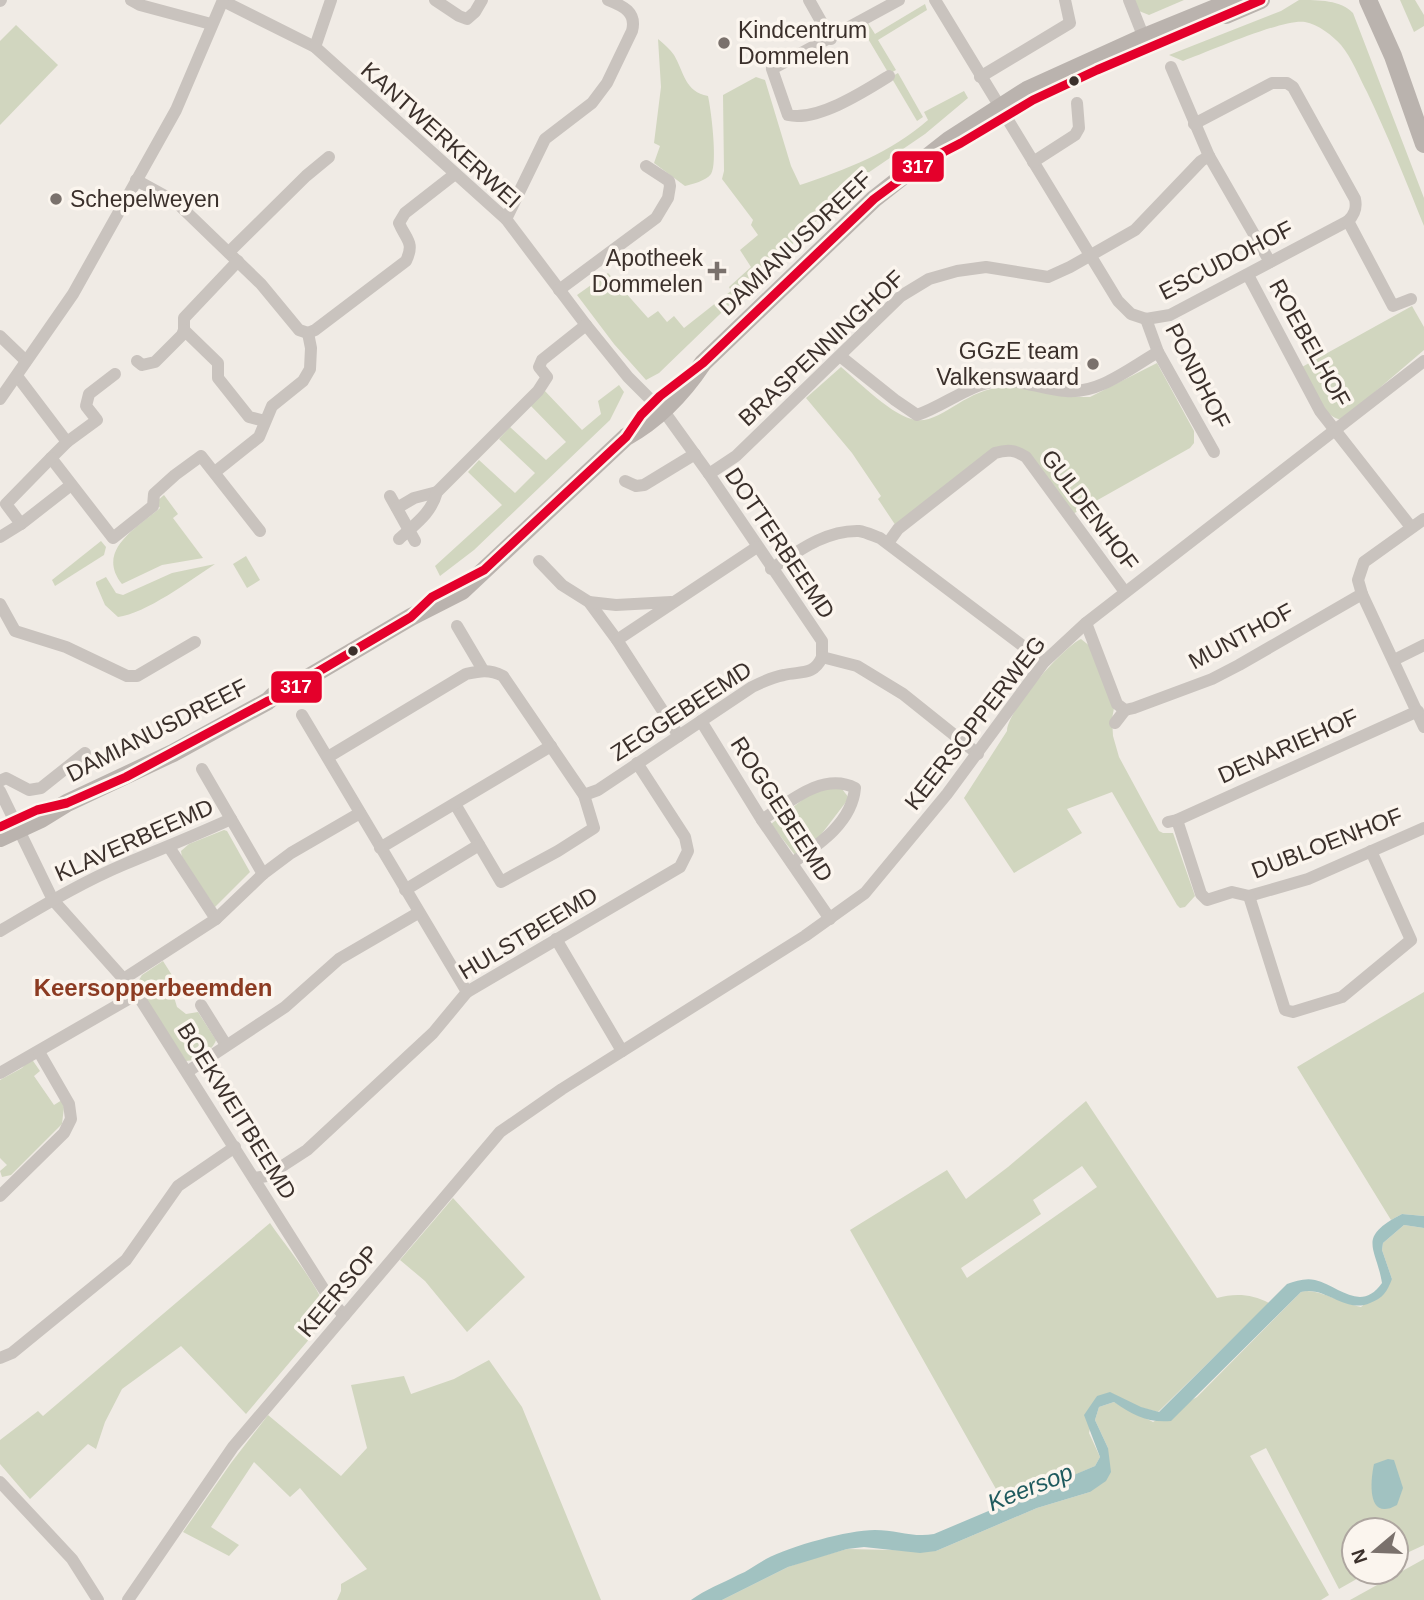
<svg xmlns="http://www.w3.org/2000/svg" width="1424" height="1600" font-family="Helvetica,sans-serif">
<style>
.green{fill:#d1d6bf;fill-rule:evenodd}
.water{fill:#a1c2c1}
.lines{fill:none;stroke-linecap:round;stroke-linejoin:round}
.street{stroke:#c9c3be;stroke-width:12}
.secondary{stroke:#bab3ae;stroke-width:18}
.bus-1-casing{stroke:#fbf5ee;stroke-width:14}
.bus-1{stroke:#e4002b;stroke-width:9}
.poi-dot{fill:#7a716c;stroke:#fbf5ee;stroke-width:2.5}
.bus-dot{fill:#3b302b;stroke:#fbf5ee;stroke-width:2.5}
.labels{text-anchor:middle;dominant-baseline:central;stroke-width:7;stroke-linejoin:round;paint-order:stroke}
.poi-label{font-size:23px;fill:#3b302b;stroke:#fbf5ee;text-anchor:start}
.street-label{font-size:23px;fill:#3b302b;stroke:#fbf5ee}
.neighbourhood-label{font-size:24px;font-weight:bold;fill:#8c3b22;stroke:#fbf5ee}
.water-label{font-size:24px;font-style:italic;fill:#1f5a5e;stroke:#fbf5ee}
.line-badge{stroke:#fbf5ee;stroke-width:2.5}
.badge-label{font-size:19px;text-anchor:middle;font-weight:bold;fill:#fff}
</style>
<rect width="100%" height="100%" fill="#f0ebe5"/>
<g class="green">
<path d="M1133 0H1184L1149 15 1139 11Z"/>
<path d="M1299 0C1319 0 1341 0 1353 13L1424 198V226C1406 181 1388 136 1367 92 1359 77 1352 58 1341 45 1333 36 1318 24 1305 22 1284 18 1208 52 1183 61L1169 55 1281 11Z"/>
<path d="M1400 0H1415L1424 15V26L1414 32Z"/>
<path d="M925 4 927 10 878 40 896 70 889 74 861 27 868 23 875 34Z"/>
<path d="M16 25 58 65 0 125V41Z"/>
<path d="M658 39C664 44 670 49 674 55 684 72 685 92 708 96 711 109 718 164 711 174 706 181 692 184 685 186L654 163 660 146 654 143 661 87Z"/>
<path d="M898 73 923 117 917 121 891 77Z"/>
<path d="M756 77 765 80 791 166 800 185C845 170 892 152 928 120L924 112 964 91 968 98 925 134 862 177 659 373 646 380 614 344 577 295 608 273 648 318 658 311 667 322 674 316 684 328 731 291 729 287 751 267 740 250 758 235 751 225 753 220 722 179 724 171 723 95Z"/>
<path d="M1412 306 1424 327V350L1342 420C1321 417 1311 385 1302 367Z"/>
<path d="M1157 363 1194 431V443L1190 448 1071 515 1012 445 896 526 878 499 881 496 852 453 806 398 841 367C859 382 893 417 916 420 943 424 971 382 1012 388L1013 386 1072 397H1090Z"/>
<path d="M619 385 624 392 610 420 474 550 440 576 435 566 502 505 468 472 479 460 515 493 535 473 499 439 510 427 546 460 566 442 530 405 544 390 582 430 601 414 598 401Z"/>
<path d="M164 495 178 514 173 518 203 558 162 565 122 584C95 550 137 528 160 508L156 502Z"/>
<path d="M101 541 106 547 104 555 55 586 52 580Z"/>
<path d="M246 556 260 580 247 588 233 564Z"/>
<path d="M215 564C191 580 145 614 118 617L105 605 96 584V582L106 577 116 593 123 595 172 573Z"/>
<path d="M1081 639 1091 647 1114 708 1112 719 1113 736 1119 757 1159 831 1163 833H1173L1195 896 1185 907 1180 908 1177 905 1112 792 1067 809 1082 833 1014 873 964 798 1007 731C1007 711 1062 648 1081 639Z"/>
<path d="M837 787 842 789 849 798 820 836 795 855 771 824 814 791Z"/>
<path d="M224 830 227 831 250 872 215 907 182 858 181 851 189 844Z"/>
<path d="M163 961 180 988 174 997 177 1007 186 1014 198 1012 216 1040C213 1050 197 1061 186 1061L136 985 142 975Z"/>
<path d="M1424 992V1216L1402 1214 1391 1220 1297 1067Z"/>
<path d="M31 1058 40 1071 34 1076 54 1105 62 1100 64 1107 62 1124 11 1175 2 1177 0 1171 7 1165 0 1158V1080L22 1068Z"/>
<path d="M1086 1101 1217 1298C1235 1293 1252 1294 1269 1303L1158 1412 1097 1396 1089 1433 1100 1457 1095 1466 1005 1505 850 1230 947 1170 966 1199 1008 1167ZM1082 1166 1097 1187 967 1278 961 1268 1041 1214 1033 1200Z"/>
<path d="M453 1198 525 1277 467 1332 425 1281 400 1260Z"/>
<path d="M270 1223C285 1245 324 1292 328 1317L246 1414 181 1346 122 1389 105 1422 96 1449 88 1444 30 1499 0 1464V1440L38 1411 43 1416Z"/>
<path d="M1404 1225 1424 1228V1545L1396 1558V1530H1354V1572H1369L1339 1589 1266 1448 1250 1456 1329 1595 1321 1600H722L788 1567 808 1560 847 1549 936 1551 1037 1508 1090 1492 1108 1448 1095 1420 1099 1407 1114 1402 1153 1422 1197 1397 1301 1292C1315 1287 1343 1304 1361 1307L1392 1279 1382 1250 1383 1243Z"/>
<path d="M489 1360 522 1407 601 1600H337L341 1591V1584L367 1569 300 1488 290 1497 254 1462 211 1527 239 1545 229 1556 183 1532 231 1463 268 1415 341 1476 367 1448 351 1385 404 1376 411 1394 454 1379Z"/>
<path d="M1424 1559V1600H1350Z"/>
</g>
<g class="water">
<path d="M1402 1214 1424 1216V1228L1404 1225 1383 1243 1382 1250 1392 1279C1387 1292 1383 1298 1370 1303 1345 1314 1325 1285 1301 1292L1171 1421C1147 1423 1133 1415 1114 1402L1099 1407 1095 1420 1108 1448 1111 1472 1106 1481 1090 1492 1037 1508 936 1551 920 1553 864 1547 847 1549 788 1567 722 1600H691C706 1589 721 1584 738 1575 748 1571 757 1564 766 1559 791 1546 848 1530 875 1530 896 1530 914 1538 934 1534L1095 1466 1100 1457 1084 1415 1097 1396 1110 1392 1141 1407 1159 1412 1287 1284C1296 1281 1305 1278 1315 1280 1339 1286 1361 1313 1382 1283 1376 1246 1356 1238 1402 1214Z"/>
<path d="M1388 1459 1394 1460 1403 1488 1397 1505C1367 1522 1370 1482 1374 1464Z"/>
</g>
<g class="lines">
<g class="street">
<path d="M131 0 140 5 211 24"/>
<path d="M435 0 459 16 467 19 475 12 482 0"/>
<path d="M809 0 831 39"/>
<path d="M935 0 1118 301 1131 314 1146 319 1170 315 1348 221"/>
<path d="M1129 0 1148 48"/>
<path d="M0 1 1 0"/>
<path d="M223 1 315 47 506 219 586 325 628 377 668 417 709 474 822 641V657"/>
<path d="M315 47 331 0"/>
<path d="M1171 67 1209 156 1270 262"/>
<path d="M889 76C865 91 817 122 788 115L772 69 899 0"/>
<path d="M980 77 1070 23 1065 0"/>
<path d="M1194 124 1272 83H1287L1293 87 1355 199C1357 208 1355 214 1348 221L1393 306 1411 299"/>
<path d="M1033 162 1075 135 1079 128 1077 103"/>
<path d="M136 180 176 202 261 284 299 330 308 333"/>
<path d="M506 219 545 139 592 103 607 83 632 31C637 12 623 6 608 0"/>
<path d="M229 252 306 176 329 157"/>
<path d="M1248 275 1320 411 1411 527"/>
<path d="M559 290 656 218 668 198 670 186 669 181 646 166"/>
<path d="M1146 319 1158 352 1214 452"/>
<path d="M184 330V318L238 261"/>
<path d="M308 333 315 330 406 261C415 242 406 240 399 223L405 213 455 174"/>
<path d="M0 336 26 361"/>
<path d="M840 356 895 400 917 415C944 406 968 385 996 381 1018 378 1043 390 1066 391 1099 394 1130 368 1158 352"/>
<path d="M137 361 142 365 155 362 182 335 184 330 218 363V378L249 417 265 421"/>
<path d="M17 376 67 442 97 420 86 406 89 394 115 374"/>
<path d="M0 399 73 294 176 110 223 0"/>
<path d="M67 442 51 458 113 538 153 506 154 494 175 475 201 456 260 531"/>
<path d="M215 472 259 437 272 406 303 381 310 369 311 348 308 333"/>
<path d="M709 474 736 456 901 296 929 279 957 271 986 267 1048 277 1070 267 1135 230 1201 161 1209 156"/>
<path d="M625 481 636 486 644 485 695 454"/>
<path d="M390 496 415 541"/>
<path d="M397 508 414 498 437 492"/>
<path d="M21 524 6 504 51 458"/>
<path d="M0 537 21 524 71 485"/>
<path d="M399 539C415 524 431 514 437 492L538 391 547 377 539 367 542 360 586 325"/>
<path d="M888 543 898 529 995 453C1008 449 1015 450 1026 457L1125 592"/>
<path d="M539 561 562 585 589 602 617 640 679 736"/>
<path d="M771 569C797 552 825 530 859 531 866 532 874 536 880 538L1044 662"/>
<path d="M1362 594 1424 727"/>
<path d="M589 602 616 605 671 602"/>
<path d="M0 604 15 631 66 647 127 676H137L195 642"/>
<path d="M1086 623 1117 704 1125 710 1134 708 1212 679 1239 665 1362 594 1358 580 1364 562 1424 519"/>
<path d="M457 626 483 670"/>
<path d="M617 640 757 547"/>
<path d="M1394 660 1424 645"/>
<path d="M302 715 467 992"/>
<path d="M701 721 762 820 830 919"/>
<path d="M1115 723 1125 710"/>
<path d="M328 757 466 674C480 671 489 669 503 676L584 795 594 828 558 851 501 882 455 804"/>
<path d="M202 769 263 874"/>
<path d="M0 781 6 778 29 790 41 788 85 753"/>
<path d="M0 791 53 900 137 994 328 1296 344 1316"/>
<path d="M584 795 598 790 752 687C762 682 772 677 784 675 800 671 814 676 822 657L857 666 903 694 978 754"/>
<path d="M762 820C788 803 823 771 855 788 852 823 818 845 792 863"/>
<path d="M1177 820 1201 894 1207 900 1232 892 1249 896 1308 879 1424 828"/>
<path d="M1168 822 1177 820 1418 711"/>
<path d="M169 847 216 919"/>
<path d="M380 848 551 746"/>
<path d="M405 890 479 845"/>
<path d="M1249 896 1285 1010 1293 1012 1342 997 1411 940 1371 851"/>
<path d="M0 931C41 907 82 882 125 864 161 849 196 835 231 819"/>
<path d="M556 939 622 1051"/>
<path d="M125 978 216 919 263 874 291 853 360 813"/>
<path d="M201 1005 226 1045"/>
<path d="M187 1072 285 1007 339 959 418 913"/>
<path d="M0 1073 137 994"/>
<path d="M254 1178 267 1176 307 1150 433 1033 467 992 680 867 688 851 685 837 637 763"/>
<path d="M0 1196 64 1133 71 1119 69 1104 39 1052"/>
<path d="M0 1358 12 1353 126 1260 178 1186 235 1147"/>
<path d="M0 1482 72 1559 98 1600"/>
<path d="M128 1600 233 1447 500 1132 562 1089 805 936 865 893 947 794 1044 662 1086 623 1424 361"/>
</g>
<g class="secondary">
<path d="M1368 0 1393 56 1424 144"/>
<path d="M1226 15 1261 0"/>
<path d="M0 838 41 819 67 803 173 753 268 701C279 690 288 683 304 680L411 617 462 591 626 437C657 420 683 393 703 363L874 199 949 140 1027 90 1144 37 1235 0"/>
</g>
<g class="bus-1-casing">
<path id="bus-1" d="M0 827 37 810 67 803 126 777 268 701 288 694 304 680 411 617 432 597 484 570 626 437 641 415 660 396 703 363 874 199 924 162 961 143 1033 100 1097 70 1261 0"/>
</g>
<use href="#bus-1" class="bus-1"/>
</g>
<g class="poi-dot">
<circle cx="724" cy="43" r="7"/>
<circle cx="56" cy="199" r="7"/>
<path d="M713.5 260.5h7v7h7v7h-7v7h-7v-7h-7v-7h7z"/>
<circle cx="1093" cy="364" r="7"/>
</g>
<g class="bus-dot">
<circle cx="1074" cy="81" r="6"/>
<circle cx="353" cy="651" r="6"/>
</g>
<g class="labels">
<g class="poi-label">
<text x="738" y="30">Kindcentrum<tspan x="738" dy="26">Dommelen</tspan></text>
<text x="70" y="199">Schepelweyen</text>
<text x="703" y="258" text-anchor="end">Apotheek<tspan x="703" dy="26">Dommelen</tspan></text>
<text x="1079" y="351" text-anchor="end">GGzE team<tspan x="1079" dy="26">Valkenswaard</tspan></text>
</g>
<g class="street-label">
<text transform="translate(441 135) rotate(42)">KANTWERKERWEI</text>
<text transform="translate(795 243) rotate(-43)">DAMIANUSDREEF</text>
<text transform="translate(1226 260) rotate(-27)">ESCUDOHOF</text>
<text transform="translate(1310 343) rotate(61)">ROEBELHOF</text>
<text transform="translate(821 348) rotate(-43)">BRASPENNINGHOF</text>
<text transform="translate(1198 376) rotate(63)">PONDHOF</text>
<text transform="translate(1090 510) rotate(53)">GULDENHOF</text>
<text transform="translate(780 543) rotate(56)">DOTTERBEEMD</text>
<text transform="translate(1241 636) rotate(-28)">MUNTHOF</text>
<text transform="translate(681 711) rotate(-33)">ZEGGEBEEMD</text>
<text transform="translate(975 723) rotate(-52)">KEERSOPPERWEG</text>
<text transform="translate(157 730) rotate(-27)">DAMIANUSDREEF</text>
<text transform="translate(1288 746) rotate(-24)">DENARIEHOF</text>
<text transform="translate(782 809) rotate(57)">ROGGEBEEMD</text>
<text transform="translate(134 840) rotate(-24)">KLAVERBEEMD</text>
<text transform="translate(1327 843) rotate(-21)">DUBLOENHOF</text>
<text transform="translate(528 933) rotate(-31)">HULSTBEEMD</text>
<text transform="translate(237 1111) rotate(58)">BOEKWEITBEEMD</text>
<text transform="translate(338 1291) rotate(-50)">KEERSOP</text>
</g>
<g class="neighbourhood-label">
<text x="153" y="987">Keersopperbeemden</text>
</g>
<g class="water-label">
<text transform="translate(1030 1487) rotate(-22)">Keersop</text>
</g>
</g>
<g class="line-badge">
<rect x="891" y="150" width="54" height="33" rx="7" fill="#e4002b"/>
<rect x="270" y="670" width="53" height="34" rx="7" fill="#e4002b"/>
</g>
<g class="badge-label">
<text x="918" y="173">317</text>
<text x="296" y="693">317</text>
</g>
<g transform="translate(1375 1551) rotate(251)"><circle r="33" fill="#fbf5ee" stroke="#aea6a0" stroke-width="2"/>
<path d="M0-5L12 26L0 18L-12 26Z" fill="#7a716c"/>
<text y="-10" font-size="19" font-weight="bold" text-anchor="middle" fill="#3b302b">N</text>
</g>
</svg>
